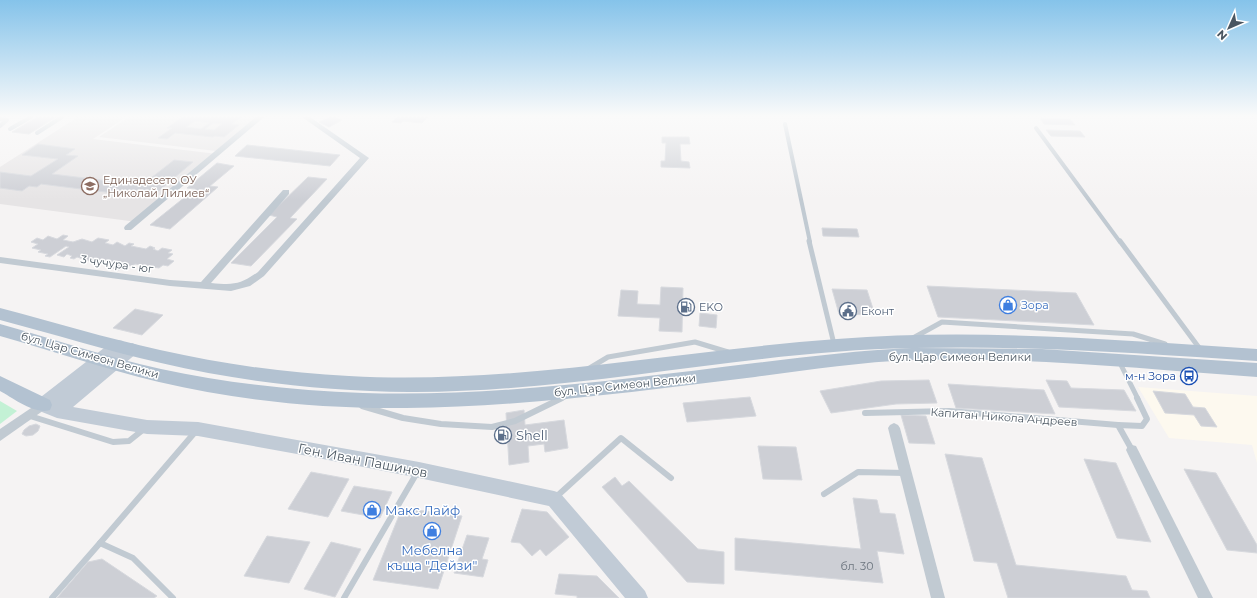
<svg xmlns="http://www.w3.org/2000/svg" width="1257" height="598" font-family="Montserrat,sans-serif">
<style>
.commercial{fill:#fdf9ef}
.education{fill:#e6e4e5}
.green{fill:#c3f1d5}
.building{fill:#cdcfd5;stroke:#d7d9de;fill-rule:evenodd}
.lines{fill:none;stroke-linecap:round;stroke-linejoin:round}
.lane-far2{stroke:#c1cad2;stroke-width:4}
.lane-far1{stroke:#c1cad2;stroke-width:5}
.lane{stroke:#c1cad2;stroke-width:6}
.street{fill:#c1cad2;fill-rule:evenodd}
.secondary{fill:#c1cbd6;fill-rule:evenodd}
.primary{fill:#b3c2d1;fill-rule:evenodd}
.labels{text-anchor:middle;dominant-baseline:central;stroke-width:3;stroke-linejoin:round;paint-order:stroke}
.education-label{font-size:11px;fill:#785e54;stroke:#fff;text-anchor:start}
.street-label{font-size:11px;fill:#4a5661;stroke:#fff}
.shop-label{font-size:11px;fill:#366cbe;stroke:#fff;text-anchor:start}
.service-label{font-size:11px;fill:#4e5e75;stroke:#fff;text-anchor:start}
.transit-label{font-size:11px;fill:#164399;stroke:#fff;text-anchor:end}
.near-number-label{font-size:11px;fill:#6b747e}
.near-service-label{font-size:13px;fill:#4e5e75;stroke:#fff;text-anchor:start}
.near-street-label{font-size:13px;fill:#4a5661;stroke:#fff}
.near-shop-label{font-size:13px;fill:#366cbe;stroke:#fff;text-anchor:start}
</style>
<rect width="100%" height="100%" fill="#f5f3f3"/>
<path class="commercial" d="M1138 387 1257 396V463L1252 445 1169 438Z"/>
<g class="education">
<path d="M78 117H126L93 139 217 154 137 222 0 204V167Z"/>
<path d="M129 117H257L216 151 99 137Z"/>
</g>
<path class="green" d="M0 401 17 411 0 424Z"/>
<g class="building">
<path d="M37 117H56L29 134 12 132Z"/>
<path d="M182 117H241L232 124 239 125 224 137 215 136 213 137 175 133 167 139 158 138 172 128H167ZM195 121 209 123 201 129 186 127ZM213 123 222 124 214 130 205 129Z"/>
<path d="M330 117H335L342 120 329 127 319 122Z"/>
<path d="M397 117H428L422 123 403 121 401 123 392 122Z"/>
<path d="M1040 118 1070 119 1075 125 1044 124Z"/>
<path d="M1046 130 1080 131 1085 137 1051 136Z"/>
<path d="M662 137H689L690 144H680L681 161 689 162 690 168 661 167V161H665L666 143H662Z"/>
<path d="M38 144 75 149 66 155 78 156 52 174 142 185 174 160 193 162 154 195 142 193 138 196 41 184 37 187 29 186 22 191 0 188V172L31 176 58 159 22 155Z"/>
<path d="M247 145 340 155 330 166 235 156Z"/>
<path d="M217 163 234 166 210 186 218 187 170 229 150 225 195 189 187 188Z"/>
<path d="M308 177 327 179 290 218 297 219 251 266 231 263 277 217 269 215Z"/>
<path d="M822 228 857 229 859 237 823 236Z"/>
<path d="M63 235 68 236 63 240 73 242 82 239 92 242 98 238 109 240 105 243 113 245 117 242 125 246 129 243 134 244 131 246 146 249 150 246 155 248 153 249 158 251 162 248 172 250 168 253 173 254 167 259 174 261 168 266 163 265 159 268 135 264 132 266 125 265 119 270 113 268 118 264 100 259 95 263 77 257 74 259 70 258 72 256 67 254 64 257 57 255 69 247 66 246 50 257 45 256 48 254 38 252 41 250 32 248 38 244 31 242 37 238 43 240 48 236 57 239Z"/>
<path d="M927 286 1076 293 1094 325 938 317Z"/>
<path d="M661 287 683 288 682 332 659 331 660 318 618 316 621 290 638 291 637 304 660 305Z"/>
<path d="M832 289 867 290 875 315 839 314Z"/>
<path d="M135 309 163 315 142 335 113 328Z"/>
<path d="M700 313 717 315 716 328 699 326Z"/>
<path d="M929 380 937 403 896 404 831 413 820 391 881 381Z"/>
<path d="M1046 380 1067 381 1071 388 1124 390 1136 411 1059 407Z"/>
<path d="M948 384 1044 390 1055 414 956 408Z"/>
<path d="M1153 391 1185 394 1193 407 1205 408 1217 427 1201 426 1194 415 1165 413Z"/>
<path d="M750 397 756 416 687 422 683 403Z"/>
<path d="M524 410 525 425 564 420 568 448 545 452 544 444 528 446 529 462 509 465 506 413Z"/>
<path d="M901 415 926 416 935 444 909 443Z"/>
<path d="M36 424 40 426 38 431 33 435 26 436 22 434 24 430 29 426Z"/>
<path d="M758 446 796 447 802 480 763 479Z"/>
<path d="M945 454 982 458 1016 565 1126 576 1132 590 1147 591 1150 598H1008L997 563 974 561Z"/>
<path d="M1084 459 1116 463 1151 542 1117 538Z"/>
<path d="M1184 469 1216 473 1257 545V553L1227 550Z"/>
<path d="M311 472 349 479 328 517 288 509Z"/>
<path d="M615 477 622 486 629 481 698 549 724 552V584L687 582 602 487Z"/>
<path d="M354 486 392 492 380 518 341 511Z"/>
<path d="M853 498 877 500 880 513 895 514 904 554 877 551 883 583 735 570V538L861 549Z"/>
<path d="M402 508 462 516 438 589 373 580Z"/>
<path d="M522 509 547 512 569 537 546 556 540 549 532 556 520 543 511 542Z"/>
<path d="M467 535 489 538 482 559 488 560 483 577 454 573Z"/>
<path d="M267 536 310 542 289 583 244 576Z"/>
<path d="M331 542 361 549 335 597 304 589Z"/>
<path d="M102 559 157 596 154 598H57L88 562Z"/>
<path d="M559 574 597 576 619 598H577V596L555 594Z"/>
</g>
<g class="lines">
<g class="lane-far2">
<path d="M0 119 7 120 0 126"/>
<path d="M785 124 810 242"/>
<path d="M1036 128 1120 242"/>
<path d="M10 129 31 117"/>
<path d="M37 133 62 117"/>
</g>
<g class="lane-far1">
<path d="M809 241 834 344"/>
<path d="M1120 241 1200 349"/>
<path d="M913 338 942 322 1133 334 1165 344"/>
<path d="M1119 361 1138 399"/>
<path d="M588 369 608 357 695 342 728 352"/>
<path d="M560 399 567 396"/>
</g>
<g class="lane">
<path d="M362 406 403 418 441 424 492 427 515 421 562 398"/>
<path d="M865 413 949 411 1118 425"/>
<path d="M30 416 113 442 129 441 144 429"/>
<path d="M1132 450 1118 425 1142 426 1147 419 1137 398"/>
<path d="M824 494 858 472 905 473"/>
<path d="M556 497 621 438 671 478"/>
<path d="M52 598 100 543"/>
<path d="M173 598 133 558 100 543 196 431"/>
<path d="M344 598 418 471"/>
</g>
<g class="street">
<path d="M256 117H264L131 230H125L124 228 125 226Z"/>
<path d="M302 117H310L369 158 264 276 250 286 231 291 170 286 0 263V257L170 280 201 282 283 190H289V194L211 283C234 285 239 285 258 272L360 158Z"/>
<path d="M43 400 47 402 49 405 47 408 0 441V429Z"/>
<path d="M894 423 898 425 900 428 945 598H931L888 428 890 425Z"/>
<path d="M1132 445 1136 446 1213 598H1198L1126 450 1128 446Z"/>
</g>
<path class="secondary" d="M118 340 123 341 125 345 124 347 132 343 137 345 140 349 137 353 73 407 147 420 198 422 419 462 554 491 560 493 645 591 648 598H625L549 506 419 478 308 456 198 436 147 434 57 418 37 410 35 405 37 400 113 341Z"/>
<g class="primary">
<path d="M0 308C53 322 106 338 160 350 222 364 286 373 349 376 513 385 674 351 837 339 977 328 1117 340 1257 349V361C1143 354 1029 345 915 348L1042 349 1257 363V377C1143 369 1028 357 913 360 860 362 807 370 755 377 639 391 523 407 406 408 323 409 240 401 159 382 105 369 53 351 0 336V324C54 339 106 357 161 369 227 383 295 391 363 393 494 397 625 379 755 363 807 357 859 350 912 348 744 351 578 393 409 392 326 391 242 382 161 363 107 351 54 334 0 320Z"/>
<path d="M0 376 50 400 52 405 50 410C35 415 13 398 0 391Z"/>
</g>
</g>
<linearGradient id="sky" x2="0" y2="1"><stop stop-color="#85c3ea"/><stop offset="0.58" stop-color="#fafafa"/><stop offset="1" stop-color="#fafafa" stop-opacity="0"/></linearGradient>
<rect width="1257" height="200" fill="url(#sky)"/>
<defs>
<g id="school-ring" transform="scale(0.9)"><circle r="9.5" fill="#fff" stroke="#8d6e63" stroke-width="1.5"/><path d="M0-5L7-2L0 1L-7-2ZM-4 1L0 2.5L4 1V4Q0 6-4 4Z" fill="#8d6e63"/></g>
<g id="shop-ring" transform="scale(0.9)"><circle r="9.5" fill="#fff" stroke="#3f7fe0" stroke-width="1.5"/><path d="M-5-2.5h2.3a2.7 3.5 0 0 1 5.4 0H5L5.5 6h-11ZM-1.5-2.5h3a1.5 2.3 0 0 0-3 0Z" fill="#3f7fe0"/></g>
<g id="fuel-ring" transform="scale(0.9)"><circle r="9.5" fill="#fff" stroke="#5c6f8a" stroke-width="1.5"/><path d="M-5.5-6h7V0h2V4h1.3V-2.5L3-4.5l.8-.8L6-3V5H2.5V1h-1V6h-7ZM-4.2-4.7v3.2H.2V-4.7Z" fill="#5c6f8a"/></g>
<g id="civic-ring" transform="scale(0.9)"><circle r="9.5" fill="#fff" stroke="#5c6f8a" stroke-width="1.5"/><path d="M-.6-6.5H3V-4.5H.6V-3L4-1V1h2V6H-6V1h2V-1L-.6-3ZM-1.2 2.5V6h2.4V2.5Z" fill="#5c6f8a"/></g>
<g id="bus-ring" transform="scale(0.9)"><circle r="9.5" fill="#fff" stroke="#1a4fb4" stroke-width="1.5"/><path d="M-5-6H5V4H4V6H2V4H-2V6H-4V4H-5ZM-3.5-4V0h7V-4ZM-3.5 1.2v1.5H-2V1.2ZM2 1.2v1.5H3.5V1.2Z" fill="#1a4fb4"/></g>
</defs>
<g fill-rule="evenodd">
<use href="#school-ring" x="90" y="186"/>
<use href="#shop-ring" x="1008" y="305"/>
<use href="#fuel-ring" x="686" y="307"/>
<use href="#civic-ring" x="848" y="311"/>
<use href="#bus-ring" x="1189" y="376"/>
<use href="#fuel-ring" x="503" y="435"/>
<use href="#shop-ring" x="372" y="510"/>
<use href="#shop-ring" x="432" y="531"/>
</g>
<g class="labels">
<g class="education-label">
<text x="103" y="180">Единадесето ОУ<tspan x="103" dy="13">„Николай Лилиев“</tspan></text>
</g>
<g class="street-label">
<text transform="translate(117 264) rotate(8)">3 чучура - юг</text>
<text transform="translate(90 355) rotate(16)">бул. Цар Симеон Велики</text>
<text x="960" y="357">бул. Цар Симеон Велики</text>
<text transform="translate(625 385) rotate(-6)">бул. Цар Симеон Велики</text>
<text transform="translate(1004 417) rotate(4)">Капитан Никола Андреев</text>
</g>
<g class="shop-label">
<text x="1021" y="305">Зора</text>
</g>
<g class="service-label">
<text x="699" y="307">EKO</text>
<text x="861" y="311">Еконт</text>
</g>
<g class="transit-label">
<text x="1176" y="376">м-н Зора</text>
</g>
<g class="near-number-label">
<text x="857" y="566">бл. 30</text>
</g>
<g class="near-service-label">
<text x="516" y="435">Shell</text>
</g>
<g class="near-street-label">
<text transform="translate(363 460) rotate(11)">Ген. Иван Пашинов</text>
</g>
<g class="near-shop-label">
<text x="385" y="510">Макс Лайф</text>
<text x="432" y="550" text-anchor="middle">Мебелна<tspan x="432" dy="15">къща "Дейзи"</tspan></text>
</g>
</g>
<g transform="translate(1229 28) rotate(225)" stroke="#ffffff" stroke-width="3" paint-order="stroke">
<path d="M0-3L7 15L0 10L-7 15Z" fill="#4a5661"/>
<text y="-6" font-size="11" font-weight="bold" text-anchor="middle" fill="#4a5661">N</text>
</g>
</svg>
